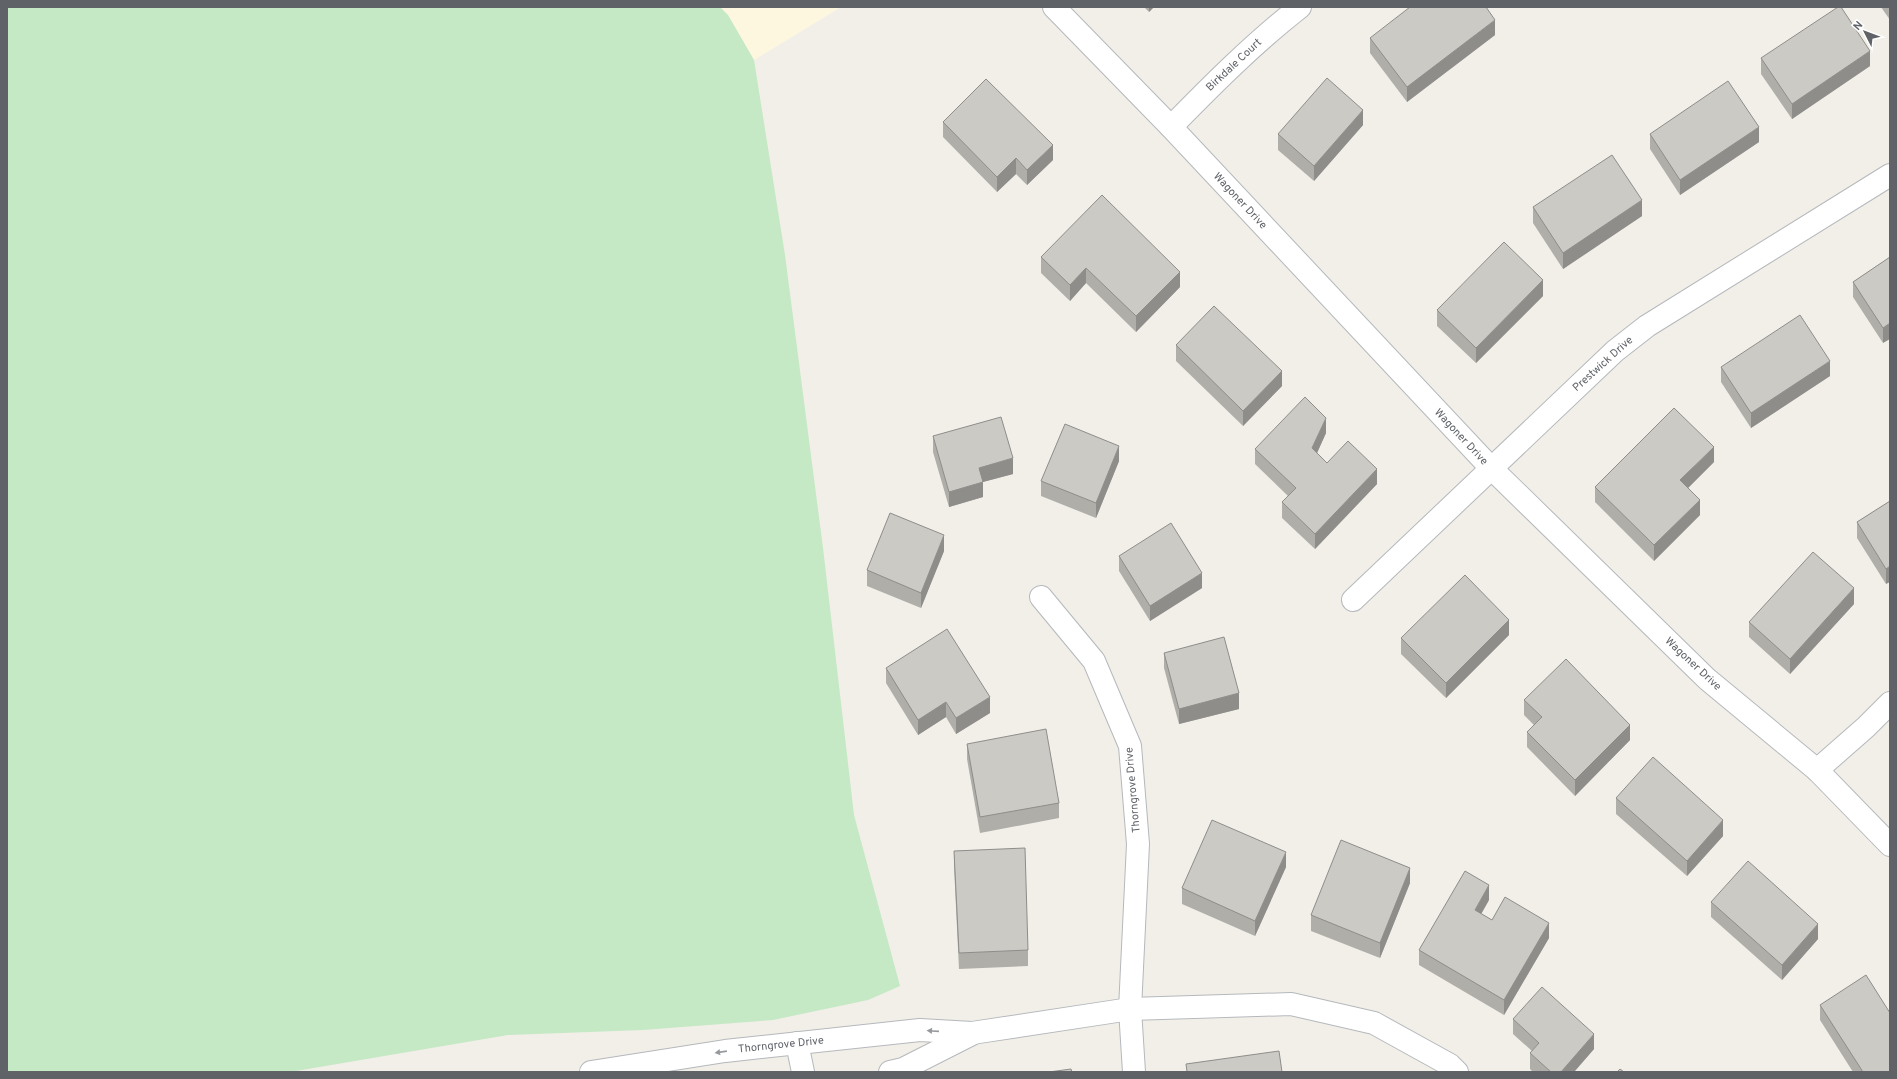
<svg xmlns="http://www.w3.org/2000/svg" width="1897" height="1079" font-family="Overpass,sans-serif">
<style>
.commercial{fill:#fef7e0}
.green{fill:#c5e8c5}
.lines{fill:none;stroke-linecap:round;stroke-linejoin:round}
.minor-casing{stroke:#b5b8bc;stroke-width:24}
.minor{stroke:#fff;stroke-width:22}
.wall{fill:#afaea9}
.shaded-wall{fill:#8f8d8a}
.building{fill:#cccac5;stroke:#8f8d8a}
.oneway{fill:#979a9d}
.labels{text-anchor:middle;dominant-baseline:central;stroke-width:3;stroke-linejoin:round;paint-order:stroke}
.street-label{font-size:11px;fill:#5f6368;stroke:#fff}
</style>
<rect width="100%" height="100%" fill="#f1efe8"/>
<path class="commercial" d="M720 7H841L754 60 728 15Z"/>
<path class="green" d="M7 7H720L728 15 754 60 785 255 823 548 854 815 900 986 868 1000 773 1020 643 1030 508 1035 290 1072H7Z"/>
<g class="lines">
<g class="minor-casing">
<g id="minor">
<path d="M1054 7 1171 127 1491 468 1707 679 1817 770 1890 845"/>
<path d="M1171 127C1212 85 1254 43 1300 7"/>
<path d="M1041 597 1094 661 1130 746 1138 844 1130 1009 1134 1072"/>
<path d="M1353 600 1615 351 1647 326 1890 175"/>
<path d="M1817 770 1866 727 1890 703"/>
<path d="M797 1043 803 1072"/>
<path d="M591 1072 725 1051 920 1030 972 1033 1130 1009 1291 1004 1374 1023 1450 1065 1457 1072"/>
<path d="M890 1072 903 1069 972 1034"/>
</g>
</g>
<use href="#minor" class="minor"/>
</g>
<g class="wall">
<path d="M1144 7H1154L1149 12Z"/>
<path d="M1881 7H1890V20Z"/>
<path d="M1495 35 1407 102 1370 53V38Z"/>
<path d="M1761 58 1870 66 1792 119 1761 74Z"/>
<path d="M943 122 1053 160 1027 185 1016 174 997 192 943 137Z"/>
<path d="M1363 125 1314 181 1278 150V134Z"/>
<path d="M1650 134 1759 142 1680 195 1650 149Z"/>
<path d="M1533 207 1642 216 1563 269 1533 223Z"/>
<path d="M1041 257 1180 287 1136 332 1086 283 1070 301 1041 273Z"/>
<path d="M1890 257 1883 343 1853 297V282Z"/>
<path d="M1543 296 1476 363 1437 326V310Z"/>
<path d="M1176 345 1282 386 1243 426 1176 361Z"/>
<path d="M1721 367 1830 376 1751 428 1721 382Z"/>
<path d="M1326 433 1317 453 1327 463 1377 484 1315 549 1282 518V502L1288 496 1255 464V449Z"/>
<path d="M933 436 1013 474 983 482V497L949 507 933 452Z"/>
<path d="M1119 461 1096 518 1041 496V481Z"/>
<path d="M1714 462 1688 488 1700 515 1654 561 1595 502V487Z"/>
<path d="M1890 501 1886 584 1857 538V522Z"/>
<path d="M944 551 921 608 867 586V570Z"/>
<path d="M1119 556 1202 588 1150 621 1119 571Z"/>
<path d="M1854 604 1790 674 1749 637V622Z"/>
<path d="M1509 635 1446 698 1401 654V638Z"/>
<path d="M1164 653 1239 709 1179 724 1164 668Z"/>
<path d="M886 668 990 713 956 734 946 717 918 735 886 683Z"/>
<path d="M1524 700 1630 740 1575 796 1527 747V732L1534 725 1524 715Z"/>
<path d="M967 744 1059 803V818L980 833 967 759Z"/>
<path d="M1616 798 1723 836 1687 876 1616 814Z"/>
<path d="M954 851 1028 950V966L959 969 954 866Z"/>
<path d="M1286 867 1255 936 1182 904V888Z"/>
<path d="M1410 883 1380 958 1311 931V915Z"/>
<path d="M1489 900 1481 914 1492 920 1549 938 1504 1015 1419 965V950Z"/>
<path d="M1711 902 1818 939 1782 980 1711 917Z"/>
<path d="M1820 1005 1890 1072H1853L1820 1020Z"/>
<path d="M1513 1019 1594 1049 1574 1072H1533L1530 1069V1053L1532 1051 1513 1034Z"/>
</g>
<g class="shaded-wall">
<path d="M1149 7H1154L1149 12Z"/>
<path d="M1495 20V35L1407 102V87Z"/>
<path d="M1870 51V66L1792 119V104Z"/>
<path d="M1363 110V125L1314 181V166Z"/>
<path d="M1759 127V142L1680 195V180Z"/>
<path d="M1053 145V160L1027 185V170Z"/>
<path d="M1016 158V174L997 192V177Z"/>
<path d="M1642 200V216L1563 269V253Z"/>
<path d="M1086 268V283L1070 301V285Z"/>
<path d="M1180 272V287L1136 332V316Z"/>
<path d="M1543 280V296L1476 363V348Z"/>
<path d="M1890 323V339L1883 343V328Z"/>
<path d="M1830 361V376L1751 428V413Z"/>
<path d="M1282 371V386L1243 426V411Z"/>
<path d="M1326 418V433L1312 464V448Z"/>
<path d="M1119 446V461L1096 518V503Z"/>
<path d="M1714 447V462L1680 496V480Z"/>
<path d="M1013 458V474L979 483V468Z"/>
<path d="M1377 469V484L1315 549V534Z"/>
<path d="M983 482V497L949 507V492Z"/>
<path d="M1700 500V515L1654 561V545Z"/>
<path d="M944 535V551L921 608V593Z"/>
<path d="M1890 566V582L1886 584V569Z"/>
<path d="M1202 573V588L1150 621V606Z"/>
<path d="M1854 588V604L1790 674V659Z"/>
<path d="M1509 620V635L1446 698V683Z"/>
<path d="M1239 693V709L1179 724V709Z"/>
<path d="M990 697V713L956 734V718Z"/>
<path d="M946 702V717L918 735V720Z"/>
<path d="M1630 725V740L1575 796V780Z"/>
<path d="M1723 820V836L1687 876V861Z"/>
<path d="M1286 852V867L1255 936V921Z"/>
<path d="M1410 868V883L1380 958V943Z"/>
<path d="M1489 885V900L1475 925V910Z"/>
<path d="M1549 923V938L1504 1015V1000Z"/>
<path d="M1818 924V939L1782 980V965Z"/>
<path d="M1594 1034V1049L1574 1072H1561Z"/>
</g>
<g class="building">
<path d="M1410 7H1486L1495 20 1407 87 1370 38Z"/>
<path d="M1838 7H1841L1870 51 1792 104 1761 58Z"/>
<path d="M1327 78 1363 110 1314 166 1278 134Z"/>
<path d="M986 79 1053 145 1027 170 1016 158 997 177 943 122Z"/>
<path d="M1728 81 1759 127 1680 180 1650 134Z"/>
<path d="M1612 155 1642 200 1563 253 1533 207Z"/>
<path d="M1102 195 1180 272 1136 316 1086 268 1070 285 1041 257Z"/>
<path d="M1504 242 1543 280 1476 348 1437 310Z"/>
<path d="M1890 257V323L1883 328 1853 282Z"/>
<path d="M1214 306 1282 371 1243 411 1176 345Z"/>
<path d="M1800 315 1830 361 1751 413 1721 367Z"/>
<path d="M1305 397 1326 418 1312 448 1327 463 1348 441 1377 469 1315 534 1282 502 1296 488 1255 449Z"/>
<path d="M1674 408 1714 447 1680 480 1700 500 1654 545 1595 487Z"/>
<path d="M1001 417 1013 458 979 468 983 482 949 492 933 436Z"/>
<path d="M1065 424 1119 446 1096 503 1041 481Z"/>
<path d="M1890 501V566L1886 569 1857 522Z"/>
<path d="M890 513 944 535 921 593 867 570Z"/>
<path d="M1171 523 1202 573 1150 606 1119 556Z"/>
<path d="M1813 552 1854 588 1790 659 1749 622Z"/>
<path d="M1465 575 1509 620 1446 683 1401 638Z"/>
<path d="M947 629 990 697 956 718 946 702 918 720 886 668Z"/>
<path d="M1224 637 1239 693 1179 709 1164 653Z"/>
<path d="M1566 659 1630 725 1575 780 1527 732 1542 717 1524 700Z"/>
<path d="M1046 729 1059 803 980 817 967 744Z"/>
<path d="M1653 757 1723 820 1687 861 1616 798Z"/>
<path d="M1212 820 1286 852 1255 921 1182 888Z"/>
<path d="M1341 840 1410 868 1380 943 1311 915Z"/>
<path d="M1025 848 1028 950 959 953 954 851Z"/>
<path d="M1748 861 1818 924 1782 965 1711 902Z"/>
<path d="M1465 871 1489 885 1475 910 1492 920 1505 897 1549 923 1504 1000 1419 950Z"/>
<path d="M1866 975 1890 1013V1072H1863L1820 1005Z"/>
<path d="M1542 987 1594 1034 1561 1072H1551L1530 1053 1539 1043 1513 1019Z"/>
<path d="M1279 1051 1282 1072H1187L1186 1064Z"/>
<path d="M1071 1069 1072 1072H1049Z"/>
<path d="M1620 1069 1624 1072H1617Z"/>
</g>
<defs><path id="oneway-solid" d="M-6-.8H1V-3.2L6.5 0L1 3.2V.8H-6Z"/></defs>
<g class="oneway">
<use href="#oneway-solid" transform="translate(933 1031) rotate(-176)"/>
<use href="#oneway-solid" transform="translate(721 1052) rotate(172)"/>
</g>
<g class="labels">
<g class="street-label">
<text transform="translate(1234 65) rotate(-43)">Birkdale Court</text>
<text transform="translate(1240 201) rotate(47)">Wagoner Drive</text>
<text transform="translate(1603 364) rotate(-42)">Prestwick Drive</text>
<text transform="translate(1461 437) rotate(47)">Wagoner Drive</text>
<text transform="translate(1693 664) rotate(43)">Wagoner Drive</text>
<text transform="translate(1133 790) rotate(-95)">Thorngrove Drive</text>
<text transform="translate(781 1045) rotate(-6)">Thorngrove Drive</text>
</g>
</g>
<rect width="1897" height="1079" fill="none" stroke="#5f6368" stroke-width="16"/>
<g transform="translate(1865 32) rotate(312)" stroke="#ffffff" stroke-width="3" paint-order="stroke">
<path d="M0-3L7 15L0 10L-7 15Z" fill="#5f6368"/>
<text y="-6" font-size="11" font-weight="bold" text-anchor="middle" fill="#5f6368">N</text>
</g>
</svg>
